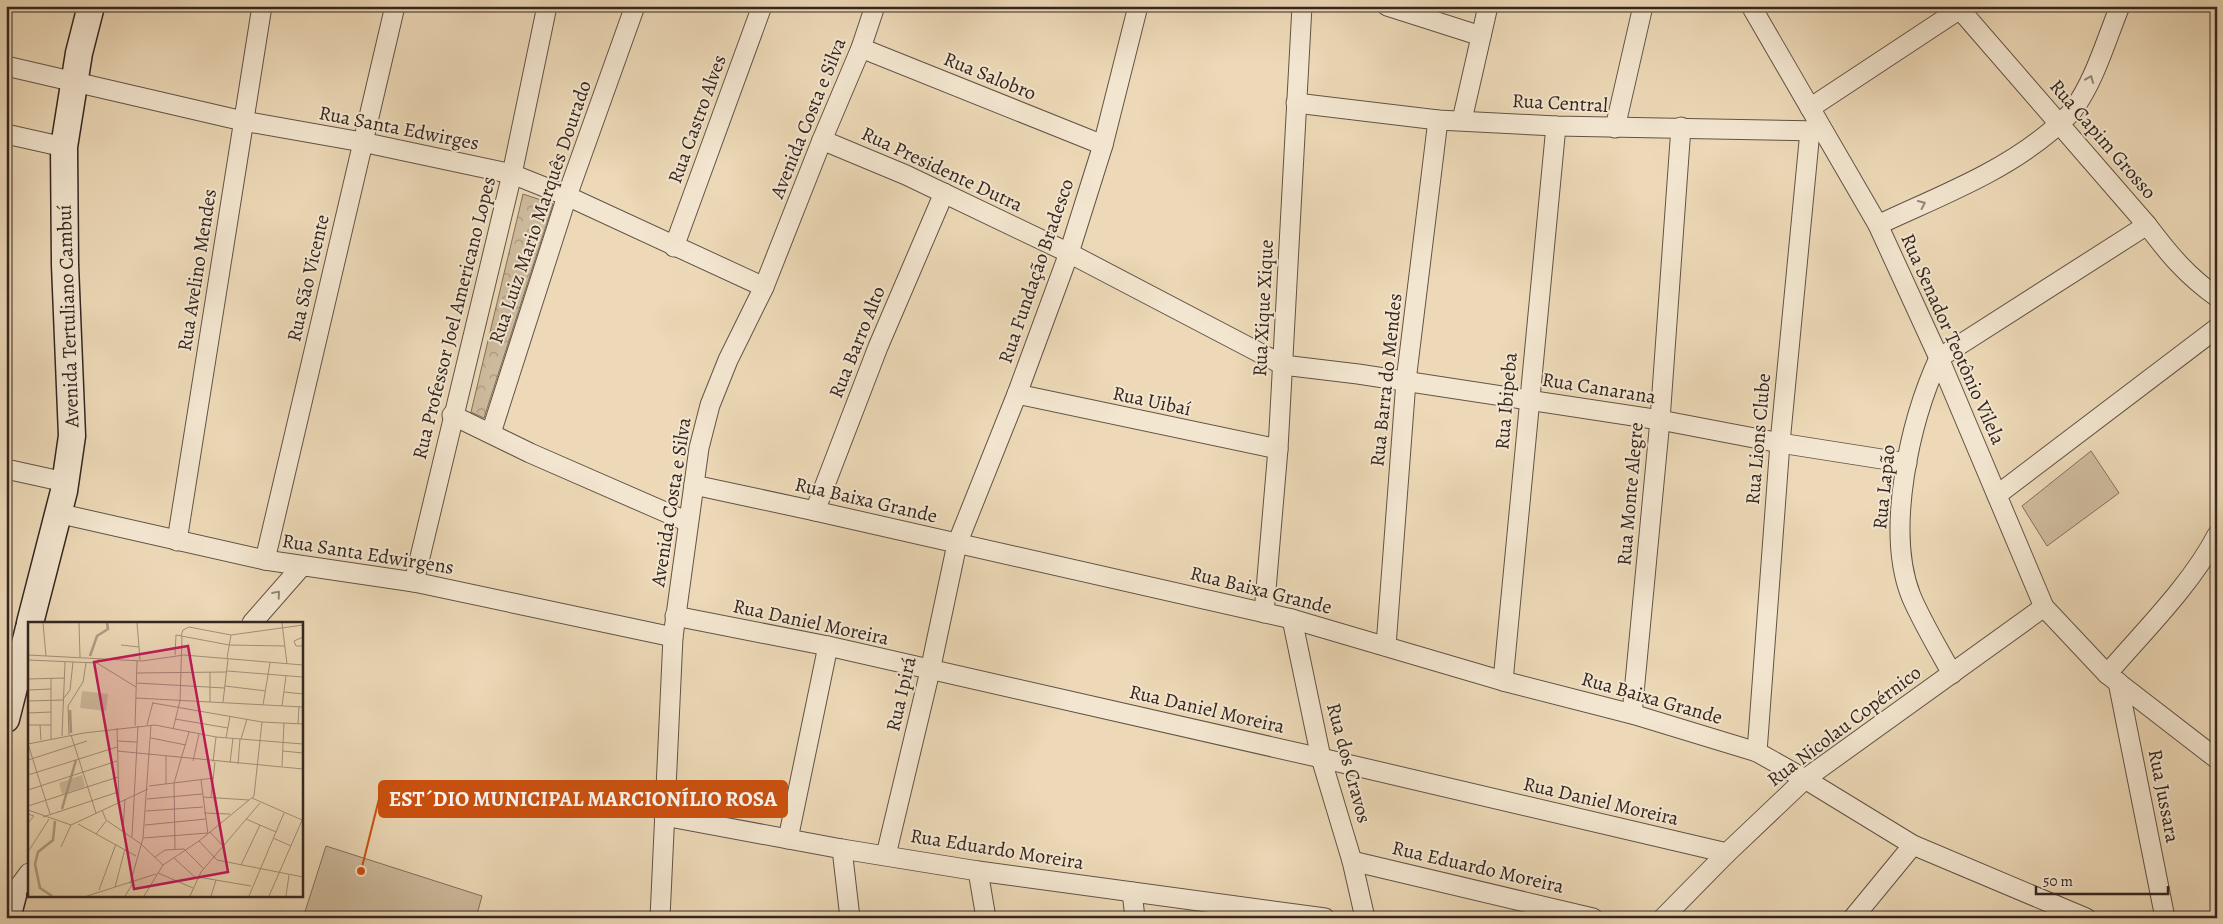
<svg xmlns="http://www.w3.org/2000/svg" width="2223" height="924" font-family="Alegreya,serif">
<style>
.grass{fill:#cebb9d;stroke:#81705e}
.forest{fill:url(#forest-crowns);stroke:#81705e}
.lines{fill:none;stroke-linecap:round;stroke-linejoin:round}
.minor-casing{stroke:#625346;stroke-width:21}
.secondary-casing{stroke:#342620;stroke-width:29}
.minor{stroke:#f3e6d0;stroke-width:19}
.secondary{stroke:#f3e6d0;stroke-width:26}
.oneway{stroke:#948678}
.labels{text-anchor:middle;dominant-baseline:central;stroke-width:4;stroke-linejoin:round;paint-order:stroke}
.street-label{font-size:20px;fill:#342620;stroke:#f3e6d0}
.inset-river{fill:none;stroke:#ae9c84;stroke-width:2.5}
.inset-road{fill:none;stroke:#a3917b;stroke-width:1}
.view{fill:#c2185b;fill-opacity:0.15;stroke:#c2185b;stroke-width:2.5}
.inset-edge{fill:none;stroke:#342620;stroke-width:2.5}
.leader{fill:none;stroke:#cd510f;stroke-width:2}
.callout-dot{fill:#cd510f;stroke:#f3e6d0;stroke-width:2}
.callout{fill:#cd510f;stroke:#cd510f;stroke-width:2}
.callout-label{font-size:21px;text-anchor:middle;font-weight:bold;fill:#fff}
</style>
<defs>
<pattern id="forest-crowns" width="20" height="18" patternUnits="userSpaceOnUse" patternTransform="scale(1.25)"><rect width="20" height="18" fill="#cebb9d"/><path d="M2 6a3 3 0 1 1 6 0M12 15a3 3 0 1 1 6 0" fill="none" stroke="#a89880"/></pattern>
</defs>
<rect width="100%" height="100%" fill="#edd9b7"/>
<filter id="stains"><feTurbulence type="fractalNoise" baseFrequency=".004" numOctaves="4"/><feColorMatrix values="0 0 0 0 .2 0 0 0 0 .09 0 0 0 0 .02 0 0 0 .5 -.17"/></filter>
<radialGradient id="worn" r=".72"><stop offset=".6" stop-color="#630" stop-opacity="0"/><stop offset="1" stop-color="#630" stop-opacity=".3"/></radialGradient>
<g class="grass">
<path d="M2091 451 2119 493 2047 546 2022 506Z"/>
<path d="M326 846 482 896 476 918H303Z"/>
</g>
<path class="forest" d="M523 194 553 204 484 418 471 412Z"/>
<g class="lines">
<g class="minor-casing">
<g id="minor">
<path d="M1387 6 1481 36"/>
<path d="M1751 6 1878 225 1939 358 2044 607 2107 674 2217 759"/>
<path d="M1957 6 2147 225C2169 254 2186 275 2217 297"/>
<path d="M861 48 1103 145"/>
<path d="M6 66 243 121 362 142 512 174 567 196 764 287"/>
<path d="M1296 103 1438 120 1556 126 1823 131"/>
<path d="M1810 108 1960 9"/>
<path d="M1462 120 1488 6"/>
<path d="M1615 128 1643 6"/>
<path d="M6 134 64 147"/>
<path d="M822 140 906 175 1069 253 1283 365 1358 374 1660 420 1780 443 1907 463"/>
<path d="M1878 225C1937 197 2000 174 2051 131 2058 124 2067 118 2073 110 2095 80 2106 40 2120 6"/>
<path d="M674 247 762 6"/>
<path d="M1017 394 1278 449"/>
<path d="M452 415 530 453 688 522"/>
<path d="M491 433 567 196 635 6"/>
<path d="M6 469 65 482"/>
<path d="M694 485 815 511 1292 619 1503 681 1632 714 1757 752 1805 779 1913 845 2086 918"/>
<path d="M1997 495 2217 328"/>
<path d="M815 511 878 347 944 193"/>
<path d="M57 513 265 560 414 582 673 637"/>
<path d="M177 541 262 6"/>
<path d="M265 560 395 6"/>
<path d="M414 582 512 174 547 6"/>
<path d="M1264 613 1278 449 1302 6"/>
<path d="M675 616 828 646 1321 758 1727 853"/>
<path d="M1292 619 1321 758 1352 861 1365 918"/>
<path d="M252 623 302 566"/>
<path d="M1386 646 1406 381 1438 120"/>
<path d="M1952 674C1938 648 1922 622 1911 596 1885 530 1910 421 1939 358L2147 225"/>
<path d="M2107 674C2144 631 2191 585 2217 535"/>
<path d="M1503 681 1556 126"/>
<path d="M2118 682 2165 918"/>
<path d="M1632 714 1660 420 1681 127"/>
<path d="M1757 752 1780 443 1810 131"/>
<path d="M664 816 842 849 978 871 1325 918"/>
<path d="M788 839 828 646"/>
<path d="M842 849 850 918"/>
<path d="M886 855 930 671 957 544 1017 394 1069 253 1103 145 1138 6"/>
<path d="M1352 861 1593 918"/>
<path d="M978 871 986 918"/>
<path d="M1132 892 1135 918"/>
<path d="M13 895 29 873"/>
<path d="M660 918 673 637 699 448 710 405 728 360 764 287 822 140 861 48 875 6"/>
<path d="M1663 918 1727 853 1805 779 2044 607"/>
<path d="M1853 918 1913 845"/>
</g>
</g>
<g class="secondary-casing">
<g id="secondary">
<path d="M30 623 64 491 72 436 65 265 64 147 79 53 91 6"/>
<path d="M6 719 29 628"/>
<path d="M6 893 13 895 7 918"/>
</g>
</g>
<use href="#minor" class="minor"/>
<use href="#secondary" class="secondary"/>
</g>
<defs><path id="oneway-chevron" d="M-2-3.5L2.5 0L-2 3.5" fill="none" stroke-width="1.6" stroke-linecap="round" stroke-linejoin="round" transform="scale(1.25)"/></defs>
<g class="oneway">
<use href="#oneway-chevron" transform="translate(2090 79) rotate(-68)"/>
<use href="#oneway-chevron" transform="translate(1922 204) rotate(-25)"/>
<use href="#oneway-chevron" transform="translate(277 594) rotate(-49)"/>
</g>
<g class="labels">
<g class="street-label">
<text transform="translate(990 76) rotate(22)">Rua Salobro</text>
<text transform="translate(1560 103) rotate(3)">Rua Central</text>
<text transform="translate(808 118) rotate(-68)">Avenida Costa e Silva</text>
<text transform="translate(697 119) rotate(-70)">Rua Castro Alves</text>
<text transform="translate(399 128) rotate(11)">Rua Santa Edwirges</text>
<text transform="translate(2103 139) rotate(49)">Rua Capim Grosso</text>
<text transform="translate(942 169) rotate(25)">Rua Presidente Dutra</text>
<text transform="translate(540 212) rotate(-71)">Rua Luiz Mario Marquês Dourado</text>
<text transform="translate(197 270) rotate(-81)">Rua Avelino Mendes</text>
<text transform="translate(1036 271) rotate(-71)">Rua Fundação Bradesco</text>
<text transform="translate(308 278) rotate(-77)">Rua São Vicente</text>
<text transform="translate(1263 308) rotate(-87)">Rua Xique Xique</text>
<text transform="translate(68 316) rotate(-92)">Avenida Tertuliano Cambuí</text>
<text transform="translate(454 318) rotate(-76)">Rua Professor Joel Americano Lopes</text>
<text transform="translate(1953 339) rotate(66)">Rua Senador Teotônio Vilela</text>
<text transform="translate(857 342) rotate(-68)">Rua Barro Alto</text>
<text transform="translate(1386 380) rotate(-84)">Rua Barra do Mendes</text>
<text transform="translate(1599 388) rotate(9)">Rua Canarana</text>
<text transform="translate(1152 401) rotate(12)">Rua Uibaí</text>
<text transform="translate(1506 401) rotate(-85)">Rua Ibipeba</text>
<text transform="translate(1758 439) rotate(-85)">Rua Lions Clube</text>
<text transform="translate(1884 487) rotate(-84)">Rua Lapão</text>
<text transform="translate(1630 494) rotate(-85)">Rua Monte Alegre</text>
<text transform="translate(866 500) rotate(13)">Rua Baixa Grande</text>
<text transform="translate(671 502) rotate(-81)">Avenida Costa e Silva</text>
<text transform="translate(368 554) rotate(9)">Rua Santa Edwirgens</text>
<text transform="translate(1261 590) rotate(14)">Rua Baixa Grande</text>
<text transform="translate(811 622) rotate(12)">Rua Daniel Moreira</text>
<text transform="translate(901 694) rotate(-77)">Rua Ipirá</text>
<text transform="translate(1652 698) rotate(16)">Rua Baixa Grande</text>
<text transform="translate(1207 709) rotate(13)">Rua Daniel Moreira</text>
<text transform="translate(1844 726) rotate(-37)">Rua Nicolau Copérnico</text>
<text transform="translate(1349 763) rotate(75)">Rua dos Cravos</text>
<text transform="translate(2164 796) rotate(79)">Rua Jussara</text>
<text transform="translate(1601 801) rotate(13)">Rua Daniel Moreira</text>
<text transform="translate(997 849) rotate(9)">Rua Eduardo Moreira</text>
<text transform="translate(1478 867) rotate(13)">Rua Eduardo Moreira</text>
</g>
</g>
<g transform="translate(28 622)">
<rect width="275" height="275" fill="#edd9b7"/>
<path d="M54 69 80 72 78 89 52 86Z" fill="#cebb9d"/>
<path d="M54 153 57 165 34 172 31 161Z" fill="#cebb9d"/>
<path class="inset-river" d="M62 34 69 14 80 7 79 1M42 88 43 111M34 187 48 138M24 274 12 266 7 242 10 230 25 218 27 199"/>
<path class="inset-road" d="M15 1 18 34M51 1 52 35M109 1 111 25M254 1 259 42M153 14 155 8 161 5 203 13 275 3M275 15 266 19 268 24H275M93 23 111 25 112 38M0 33 114 39 156 33 275 43M147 33 148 13 201 23 257 24M199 36 203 13M0 38 69 41 71 36M69 41 108 65M199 49 275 55M182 50V80M108 51 198 50M0 57 37 56M108 61 197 66M197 64 238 69M0 68 23 67M256 70 275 72M36 76 42 68 45 40M108 76 275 85M0 79 36 78M195 80 200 37M125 81 234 100 275 102M235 83 242 41M254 84 258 54M0 91 23 90M147 97 200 106M270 102 271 84M0 103H23M12 103 13 118M119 103 125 80M107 104 109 39M89 106 91 180M145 107 152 79 154 14M41 113 40 84 55 60 58 41M43 113 68 191M34 114 37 40M123 116 158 123M198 116 202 94M23 117V56M213 117 219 97M89 119 109 120M0 122 56 111 127 103 188 115 275 122M0 122 22 192M89 129 275 147M255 129 275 131M0 138 59 119M165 139 171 112M185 140 188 115M202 141 205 116M210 142 212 117M254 144 256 101M0 153 89 125M173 158 180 212M138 162V134M121 164 186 156M0 168 89 139M175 175 221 178M183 175 187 140M224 176 274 198M119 177 174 172M0 184 90 155M0 188 43 203 120 167M74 188 78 198 113 222 135 243M118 189 175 185M176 191 202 192M0 192 6 194 0 201M15 195 90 170M218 197 248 210M50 202 108 234M117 203 178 197M95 209 97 177M182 210 195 224M68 212 78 199M104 215 110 104M115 216 180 211M245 216 263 224M171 219 189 238 275 255M33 225 43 203M147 227 146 161 161 110M0 230 21 197M127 235 137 228 156 227 176 247M146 236 169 257M213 243 232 203M130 251 165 266M170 255 223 264M102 262 115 216 123 103M87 265 97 227M71 268 88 222M59 274 128 252M97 274 105 261M116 274 135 243 171 219 226 174 234 100M162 274 173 250 232 181M183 274 188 258M221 274 256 191M241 274 275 196M258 274 261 253"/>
<path class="view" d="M160 24 200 250 106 267 66 40Z"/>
<rect width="275" height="275" class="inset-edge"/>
</g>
<path class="leader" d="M361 871L379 799"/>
<circle class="callout-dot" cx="361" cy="871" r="5"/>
<rect class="callout" x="379" y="781" width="408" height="36" rx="5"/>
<g class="callout-label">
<text x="583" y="806">EST´DIO MUNICIPAL MARCIONÍLIO ROSA</text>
</g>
<rect width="2223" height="924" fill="none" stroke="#edd9b7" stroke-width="25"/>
<rect x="8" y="8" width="2208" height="909" fill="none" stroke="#342620" stroke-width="2.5"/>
<rect x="12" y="12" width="2198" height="899" fill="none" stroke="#342620"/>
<path d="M2036 886v8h132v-8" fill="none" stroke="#342620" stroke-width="2.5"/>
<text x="2043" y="886" font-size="15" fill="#342620" stroke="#f3e6d0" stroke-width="4" paint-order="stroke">50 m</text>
<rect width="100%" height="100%" filter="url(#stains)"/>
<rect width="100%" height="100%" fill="url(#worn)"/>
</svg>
